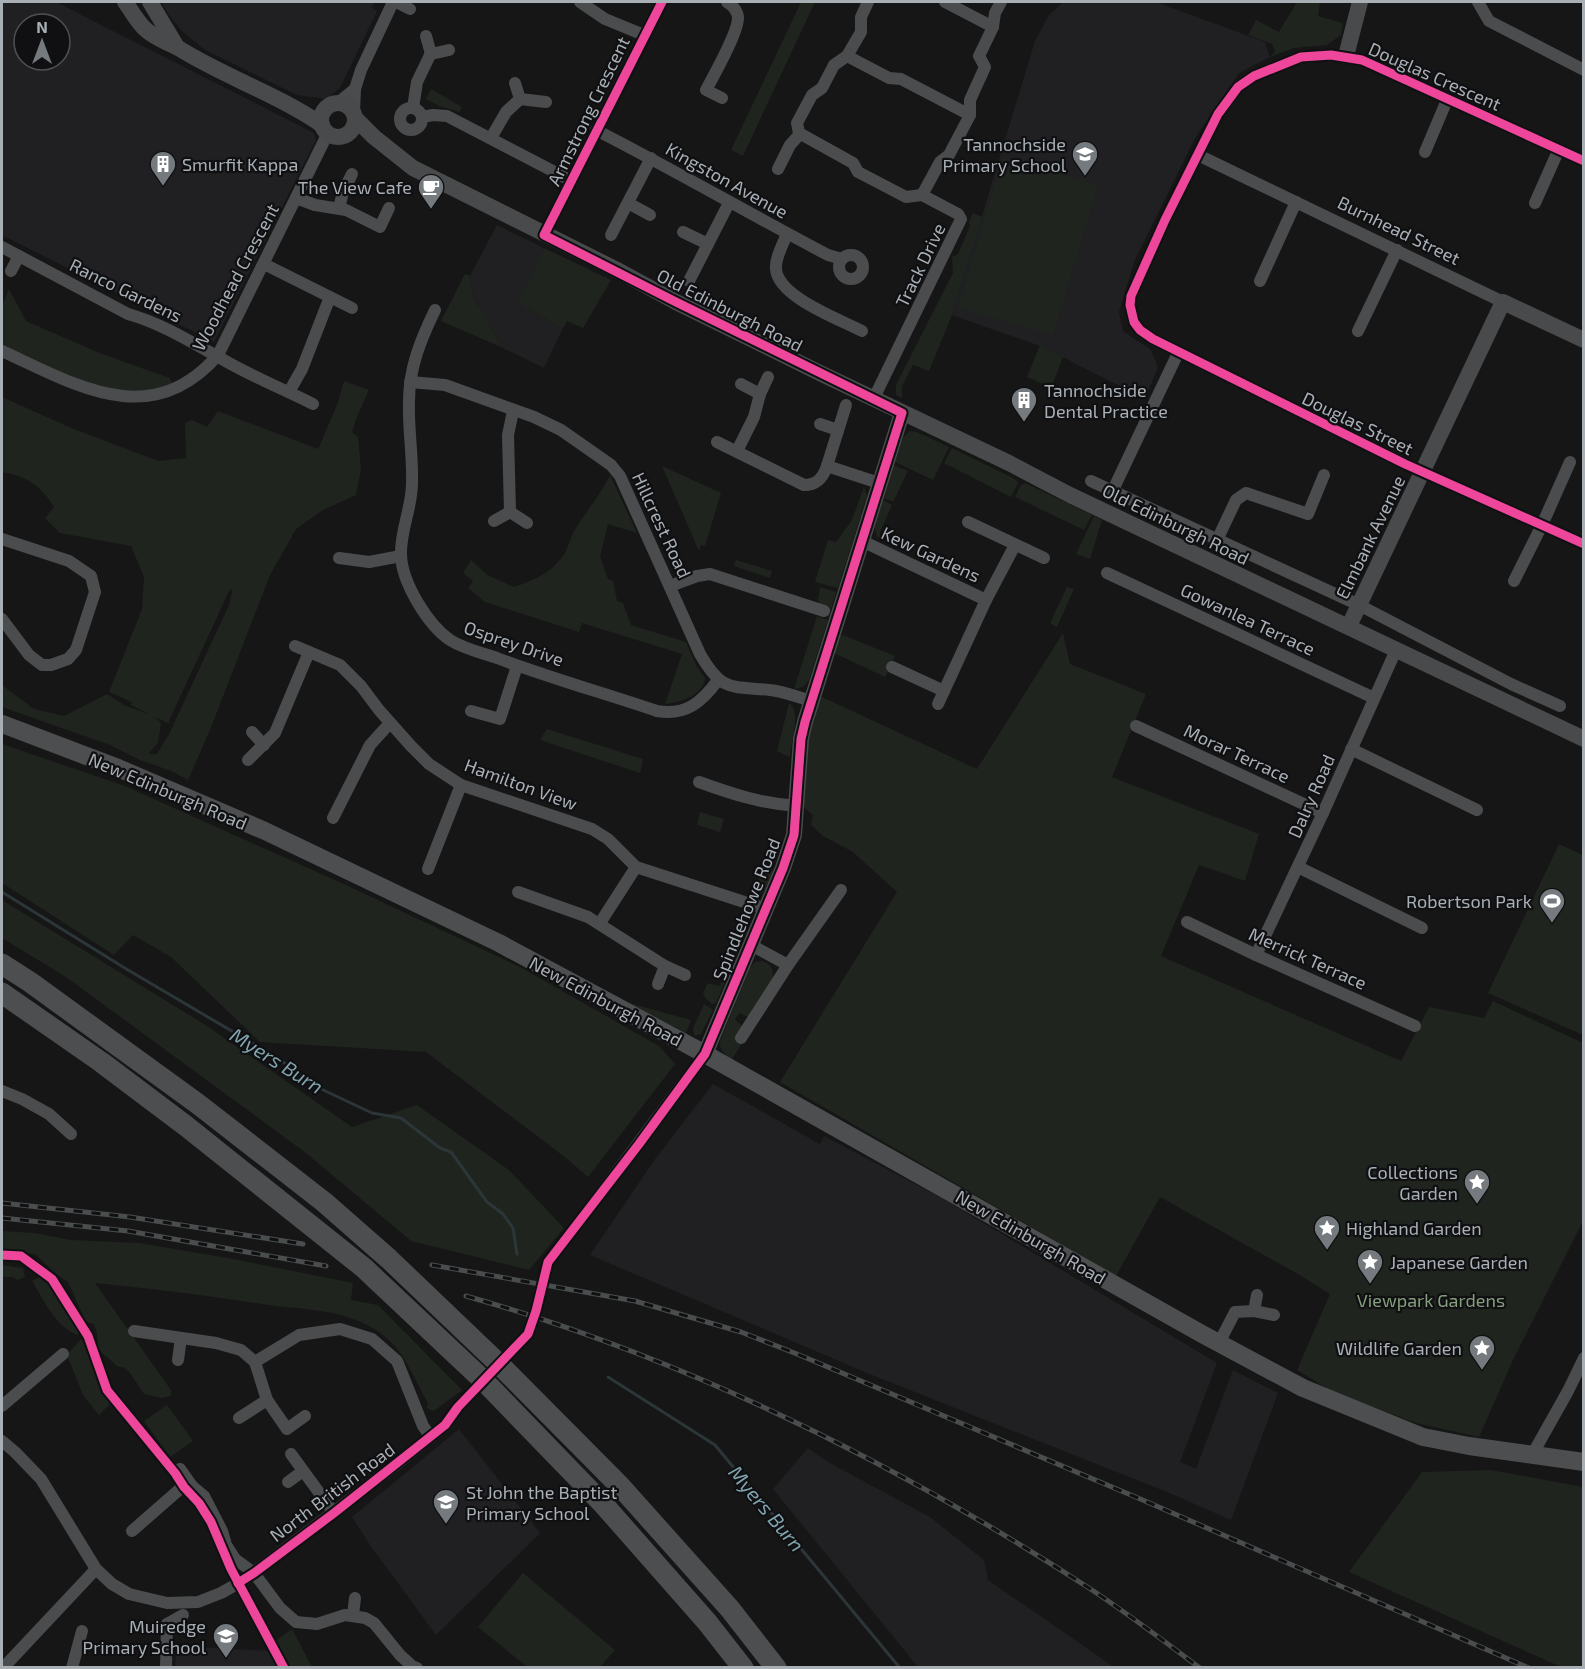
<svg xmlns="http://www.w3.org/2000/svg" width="1585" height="1669" font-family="'Exo 2',sans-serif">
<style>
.built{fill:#202022;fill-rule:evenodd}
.green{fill:#1f241e;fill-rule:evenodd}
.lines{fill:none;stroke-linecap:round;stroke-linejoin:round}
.stream{stroke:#2c3639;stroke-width:3}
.street{stroke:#4a4c4e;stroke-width:12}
.secondary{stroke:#494a4c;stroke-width:16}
.primary{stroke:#4c4e50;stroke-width:18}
.highway{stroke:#4c4e50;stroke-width:21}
.rail-casing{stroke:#4a4d4d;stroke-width:5}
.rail{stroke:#101012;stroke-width:3;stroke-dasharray:9;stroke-linecap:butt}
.cycleway-casing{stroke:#101012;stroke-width:13}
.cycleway{stroke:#ed469a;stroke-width:9}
.labels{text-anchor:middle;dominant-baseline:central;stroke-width:4.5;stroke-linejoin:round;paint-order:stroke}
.street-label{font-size:18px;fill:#a8b0b6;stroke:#101012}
.poi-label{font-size:18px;fill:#a8b0b6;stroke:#101012;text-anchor:end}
.park-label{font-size:18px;fill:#86a07f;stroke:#101012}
.water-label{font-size:20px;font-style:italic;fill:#80a5af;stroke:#101012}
</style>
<rect width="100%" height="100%" fill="#161616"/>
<g class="built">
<path d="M2 2H56L314 133 316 140 214 342 2 235ZM24 24H60V60H24Z"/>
<path d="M161 2H374L372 8 377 11 340 88 326 99 297 95 205 50 183 32 171 18Z"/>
<path d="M1063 2H1156L1265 42 1270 57 1239 73 1195 138 1134 262 1119 312 1123 331 1151 350 1158 367 1145 399 1043 347 952 315 1035 41 1049 15Z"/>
<path d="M497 225 544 248 519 303 563 328 544 368 503 348 473 297 470 276Z"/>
<path d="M713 1084 820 1144 824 1136 940 1197 1217 1363 1180 1462 1196 1469 1233 1370 1278 1393 1231 1520 1167 1492 867 1373 590 1255 655 1159Z"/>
<path d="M459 1429 540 1533 436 1635 370 1545 352 1517Z"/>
<path d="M808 1448 828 1462 930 1517 984 1560 988 1580 1114 1667H918L773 1489Z"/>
<path d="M176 1646 271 1651 281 1667H175Z"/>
</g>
<g class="green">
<path d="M801 2H815L743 156 731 150Z"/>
<path d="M1297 2H1320L1318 16 1343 23 1341 35 1327 45 1294 48 1270 57 1275 51 1272 44 1248 35 1256 20 1279 32Z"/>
<path d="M431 89 462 107 459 112 439 106 426 99Z"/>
<path d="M1003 157 1098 185 1053 335 958 308Z"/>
<path d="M973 213 982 217 952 315 929 371 913 365 902 386V398L896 395V385L953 273 952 257 958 254 970 226 969 222Z"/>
<path d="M544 248 611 280 583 328 567 321 563 328 518 303Z"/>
<path d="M465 274 470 276 473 297 503 348 441 321Z"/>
<path d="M9 289 26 321 102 354 170 378 173 386C164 388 155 392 146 392 95 396 46 366 2 346V306Z"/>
<path d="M1040 345 1063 357 1051 388 1027 377Z"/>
<path d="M344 381 369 390 356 419 352 432 358 437 361 470 356 495 323 510 296 529 270 575 210 730 188 780 171 771 140 760 110 745 2 707V685L34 709 64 716 107 694 126 706 149 714 131 705 132 702 109 692 142 609 144 577 131 546 60 533 45 518 54 507C40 485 28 477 2 472V397L69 427 158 461 186 458 185 423 192 420 207 427 218 411 318 449 337 405ZM230 589 232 591 229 605 169 734 157 754H148L158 743 161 723 155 717 170 724 169 721Z"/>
<path d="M910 431 917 432 949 447 933 480 895 462 903 438Z"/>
<path d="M952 448 1015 479 1018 483 1011 497 944 463Z"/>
<path d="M894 465 908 471 893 502 884 498Z"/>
<path d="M662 466 721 493 705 546 701 545 699 551Z"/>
<path d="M610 475 637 533 608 524 600 557 608 579 613 581 617 601 623 603 631 625 686 642 697 667 705 678C704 695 680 703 665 704L682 654 582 623 579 632 485 602 468 588 473 581 463 573 471 560 487 575 514 587C535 580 553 572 565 553 569 546 570 538 574 531 586 512 600 495 610 475Z"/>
<path d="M1025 483 1092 515 1084 530 1015 497 1021 485Z"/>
<path d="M864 487 867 496 838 588 815 582 828 540 836 542 852 520Z"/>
<path d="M883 500 892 505 880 532V540C869 529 879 513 883 500Z"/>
<path d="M1094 516 1102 520 1090 559 1076 554Z"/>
<path d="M736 560 772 571 770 578 734 566Z"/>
<path d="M820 587 836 592 829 616 826 615 818 600Z"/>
<path d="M1067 587 1074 589 1057 627 1050 623Z"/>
<path d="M817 616 828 620 809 680 803 687 794 689Z"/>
<path d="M1063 633 1070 664 1146 694 1112 777 1259 834 1245 881 1199 865 1161 956 1401 1061 1429 1007 1484 1018 1493 1001 1583 1043V1221L1513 1360 1479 1437 1416 1423 1333 1392 1297 1370 1330 1294 1298 1274 1160 1197 1116 1276 780 1082 897 892 853 852 823 836 811 825 813 815 802 806 807 747 820 696 977 769Z"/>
<path d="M843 635 895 656 885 677 834 653 840 636Z"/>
<path d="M789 703C802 712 791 741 790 757L777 751Z"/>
<path d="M547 729 643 759 640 773 540 740Z"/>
<path d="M2 744 125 786 346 885 522 968 659 1046 675 1064 588 1177 566 1158 426 1052 260 1042 171 957 133 935 114 955 2 883Z"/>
<path d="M700 812 724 819 720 832 697 825Z"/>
<path d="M1559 844 1583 855V1035L1488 993Z"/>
<path d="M763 868 774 871C769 882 766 896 752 896Z"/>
<path d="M2 900 207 1026 352 1127 417 1105 509 1170 564 1228 529 1270 411 1241 306 1153 66 977 2 938Z"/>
<path d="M746 911 750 918V923L716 1003 712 1004 706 999 703 993 708 983 720 986Z"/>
<path d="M762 961C771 964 773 968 773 978L748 1017 739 1013 735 1019 742 1026 743 1042 732 1059C725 1055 719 1050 720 1041L750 968 755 962Z"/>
<path d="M629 1003 691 1020 686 1033Z"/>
<path d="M704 1004 713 1010 701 1034 694 1036 693 1028Z"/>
<path d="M2 1231 35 1233 71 1240 139 1243 228 1258 353 1283 351 1300 378 1305 462 1390 434 1411 426 1408 428 1403C413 1377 405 1350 379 1332 346 1309 306 1310 268 1305 211 1296 153 1289 95 1283L171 1390V1396L162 1398 144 1394 130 1373 125 1368 117 1366 98 1349 97 1333 94 1324 86 1322 68 1282 56 1274 35 1254 2 1249Z"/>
<path d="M2 1265 23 1268 25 1277 18 1280 12 1277H2Z"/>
<path d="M40 1277C59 1288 69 1313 80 1331L78 1335C56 1328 44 1300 32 1281Z"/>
<path d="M80 1340H85L92 1357 100 1385 113 1401 99 1415 83 1395 67 1355Z"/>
<path d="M167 1405 193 1441 170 1457 144 1421Z"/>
<path d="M1491 1470 1583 1487V1667H1561L1349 1572 1422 1472Z"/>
<path d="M523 1573 615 1650 600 1667H527L478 1627Z"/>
<path d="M292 1629 312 1667H287L273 1643Z"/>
</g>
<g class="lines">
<g class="stream">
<path d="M2 892 128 970 276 1057 319 1088 372 1113 401 1118 440 1148 451 1152 487 1202 503 1214 513 1228 517 1254"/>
<path d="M608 1377 715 1445 900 1668"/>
</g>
<g class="street">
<path d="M396 2 410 9"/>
<path d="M580 2 605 19 644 35"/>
<path d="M868 2 861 17V32L847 56 834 65 822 88 812 95 797 123 799 133 853 163 858 172 906 197 922 195 958 214 961 219 874 398"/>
<path d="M945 2 993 27"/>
<path d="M1478 2 1489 21 1584 70"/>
<path d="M426 36 431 54 449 50"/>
<path d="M847 56 889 78 901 79 970 115"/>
<path d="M515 83 520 99 546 102"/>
<path d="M722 98 706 90C714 75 739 31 738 17 737 10 732 5 727 2"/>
<path d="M338 103 355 89"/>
<path d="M413 108 417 82 431 53"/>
<circle cx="411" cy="119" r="11"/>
<path d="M354 112 355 89 361 70 393 2"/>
<path d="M422 117 433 115 447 116 572 181"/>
<path d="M596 130C674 170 750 214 828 255L842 259"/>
<path d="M491 138 506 112 520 99"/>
<path d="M1425 152 1447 100"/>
<path d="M1198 155 1503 302"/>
<path d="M1584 161 1362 60 1331 55 1301 57 1254 76 1238 87 1218 114 1165 220 1131 296 1130 305 1134 322 1140 330 1153 339 1405 464 1584 544"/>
<path d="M778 169 790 145 800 134"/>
<path d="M922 195 940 162 949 155 970 115V100L985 67 979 56 993 27 995 13 1001 2"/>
<path d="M296 198 315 205 346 210 380 227 389 208"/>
<path d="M628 203 650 215"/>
<path d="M1535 203 1559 149"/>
<path d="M339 208 343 192 352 174"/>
<path d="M683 232 708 244"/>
<path d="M787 234C783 244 775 258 776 269 778 297 839 319 862 331"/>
<path d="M544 235 662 2"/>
<path d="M611 235 651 158"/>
<path d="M2 247 128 314C164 324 196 345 229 363 256 378 285 390 313 404"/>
<circle cx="851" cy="267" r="12"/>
<path d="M264 264 352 308"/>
<path d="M11 271 19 256"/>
<path d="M689 281 729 203"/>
<path d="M1260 281 1296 202"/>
<path d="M435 310C421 339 409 368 409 401 408 429 413 456 412 483 412 508 400 531 401 555 402 583 428 625 450 640 464 649 482 653 497 658 550 678 604 693 657 711 686 716 702 702 718 680"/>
<path d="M1358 331 1397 250"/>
<path d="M2 351C76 385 151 432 218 355L328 133"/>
<path d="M410 382 445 385 534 417 561 430 611 465 620 476 700 654C722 692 730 686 770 690 783 691 797 697 811 701"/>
<path d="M741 384 760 394"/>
<path d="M289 392 302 369 330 297"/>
<path d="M820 424 838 430"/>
<path d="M717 442 804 485C817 485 823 478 827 466L879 483"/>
<path d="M737 451 754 417 760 394 768 377"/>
<path d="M827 466 846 405"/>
<path d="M1091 481 1359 605 1511 684 1560 706"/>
<path d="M1113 490 1178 353"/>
<path d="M510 512 508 435 513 411"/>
<path d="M494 521 510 512 527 523"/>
<path d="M968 522 1044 558"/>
<path d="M1218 538 1236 500 1246 493 1308 514 1324 475"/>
<path d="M2 539 69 561 91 576 95 592 76 650 68 659 51 665H42L29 655 2 619"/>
<path d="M862 541 986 600 938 704"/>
<path d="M339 558 369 562 401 556"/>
<path d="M1107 573 1374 698"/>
<path d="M1514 581 1542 525 1570 462"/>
<path d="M670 586 697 576 710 574 824 611"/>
<path d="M986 600 1015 545"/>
<path d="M295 646 340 665 361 686 379 710 411 746 429 764 461 785 592 829 608 839 636 867 766 909"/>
<path d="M892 667 944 691"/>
<path d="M471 711 500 719 517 666"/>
<path d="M1136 726 1323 813"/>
<path d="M252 732 264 745"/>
<path d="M1351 749 1477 810"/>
<path d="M248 760 275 733 309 652"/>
<path d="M699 782C732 794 763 804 798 806"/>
<path d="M333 818 370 745 390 723"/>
<path d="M1298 867 1422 928"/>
<path d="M428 869 461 785"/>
<path d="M518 892 588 917 665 966 685 975"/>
<path d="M1187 922 1256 955 1415 1026"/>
<path d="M600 923 636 867"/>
<path d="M1256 955 1323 813 1396 650"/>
<path d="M788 965 841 890"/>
<path d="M658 984 665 966"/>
<path d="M741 1038 788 965 751 945"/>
<path d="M2 1091 22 1099 49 1114 71 1134"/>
<path d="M588 1210 705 1054"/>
<path d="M1254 1311 1257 1295"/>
<path d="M134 1331 216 1343 241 1350 255 1362"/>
<path d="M1219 1343 1235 1312 1254 1311 1274 1315"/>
<path d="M178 1360 181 1338"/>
<path d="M267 1400 287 1429 305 1416"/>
<path d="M2 1406 63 1354"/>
<path d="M239 1418 267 1400 255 1362 299 1335 340 1329 372 1339 397 1361 423 1426 431 1437"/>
<path d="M2 1441 15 1452 41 1479 96 1569 112 1584 129 1594 167 1603 198 1602 221 1593 244 1580 393 1467 445 1425"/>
<path d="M291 1454 334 1513"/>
<path d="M1532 1455 1568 1391 1584 1358"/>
<path d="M180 1469 192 1486 204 1496 222 1531 226 1545 235 1559 254 1573 280 1608 296 1622 317 1624 345 1615 365 1618 374 1623 400 1655 412 1666 417 1668"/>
<path d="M288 1482 303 1471"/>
<path d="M132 1531 180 1489 192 1486"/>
<path d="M353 1615 355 1598"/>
<path d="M167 1624 183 1615"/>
<path d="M3 1668 96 1569"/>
<path d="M72 1668 82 1631"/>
<path d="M166 1668 167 1624"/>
</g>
<g class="secondary">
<path d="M125 2C131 10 136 20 144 28 154 38 167 42 180 49 225 77 279 95 322 125"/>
<path d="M150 2 177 47"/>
<path d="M1346 56 1360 2"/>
<circle cx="338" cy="120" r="17"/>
<path d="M355 118 374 137 413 168 619 271 676 302 824 375 1009 463 1070 495 1584 739"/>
<path d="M1349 626 1503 302 1584 340"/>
<path d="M705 1054 783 868 794 835 801 739 805 722 902 413"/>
</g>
<path class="primary" d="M2 724 118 768 265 831 499 943 705 1054 1202 1334 1303 1388 1423 1437 1469 1446 1584 1462"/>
<g class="highway">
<path d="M2 964 30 982 198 1104 324 1202 389 1259 500 1365 621 1487 730 1609 776 1668"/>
<path d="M2 993 101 1062 186 1126 364 1268 484 1381 604 1505 707 1622 743 1668"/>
</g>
<g class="rail-casing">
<g id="rail">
<path d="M2 1203 130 1217 303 1244"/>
<path d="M2 1218 128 1231 326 1266"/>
<path d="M432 1265 635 1301 741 1332 797 1354 1138 1498 1529 1668"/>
<path d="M466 1296C688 1359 896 1463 1089 1588 1127 1613 1164 1641 1200 1668"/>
</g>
</g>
<use href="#rail" class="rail"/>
<g class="cycleway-casing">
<g id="cycleway">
<path d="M1584 161 1362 60 1331 55 1301 57 1254 76 1238 87 1218 114 1165 220 1131 296 1130 305 1134 322 1140 330 1153 339 1405 464 1584 544"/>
<path d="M2 1255 21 1256 52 1279 88 1336 107 1390 175 1473 184 1487 199 1503 211 1522 231 1569 284 1668"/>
<path d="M238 1583 254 1573 334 1513 445 1425 458 1407 528 1334 536 1311 548 1262 639 1144 705 1054 783 868 794 835 801 739 805 722 902 413 676 302 544 235 662 2"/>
</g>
</g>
<use href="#cycleway" class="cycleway"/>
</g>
<defs>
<g id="school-pin" transform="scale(1.35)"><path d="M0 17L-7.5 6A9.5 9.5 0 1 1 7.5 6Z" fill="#757a7e" stroke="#101012"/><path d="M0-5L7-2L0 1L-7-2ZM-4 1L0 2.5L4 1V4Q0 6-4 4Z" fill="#fff"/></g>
<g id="building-pin" transform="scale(1.35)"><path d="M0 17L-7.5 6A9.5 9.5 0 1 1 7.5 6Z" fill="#757a7e" stroke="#101012"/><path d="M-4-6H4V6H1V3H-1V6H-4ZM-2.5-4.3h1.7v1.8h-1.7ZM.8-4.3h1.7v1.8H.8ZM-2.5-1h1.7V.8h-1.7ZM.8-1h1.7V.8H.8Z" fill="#fff"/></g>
<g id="cafe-pin" transform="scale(1.35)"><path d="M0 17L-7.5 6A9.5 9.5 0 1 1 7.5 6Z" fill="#757a7e" stroke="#101012"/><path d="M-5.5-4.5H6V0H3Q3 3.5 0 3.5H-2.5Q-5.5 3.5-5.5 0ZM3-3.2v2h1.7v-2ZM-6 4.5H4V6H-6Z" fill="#fff"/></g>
<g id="stadium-pin" transform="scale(1.35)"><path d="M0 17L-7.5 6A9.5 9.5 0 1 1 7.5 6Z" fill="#757a7e" stroke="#101012"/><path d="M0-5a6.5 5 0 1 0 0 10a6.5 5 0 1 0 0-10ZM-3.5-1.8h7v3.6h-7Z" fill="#fff"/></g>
<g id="sight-pin" transform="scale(1.35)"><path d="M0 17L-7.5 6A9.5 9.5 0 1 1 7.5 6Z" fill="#757a7e" stroke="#101012"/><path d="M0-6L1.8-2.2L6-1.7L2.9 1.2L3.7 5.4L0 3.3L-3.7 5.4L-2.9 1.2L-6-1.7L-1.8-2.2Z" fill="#fff"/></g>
</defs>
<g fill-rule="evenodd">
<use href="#school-pin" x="1085" y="154"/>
<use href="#building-pin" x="163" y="164"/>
<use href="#cafe-pin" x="431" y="187"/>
<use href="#building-pin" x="1024" y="400"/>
<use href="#stadium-pin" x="1552" y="901"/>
<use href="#sight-pin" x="1477" y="1182"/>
<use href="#sight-pin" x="1327" y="1228"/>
<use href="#sight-pin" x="1370" y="1262"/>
<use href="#sight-pin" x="1482" y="1348"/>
<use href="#school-pin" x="446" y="1502"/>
<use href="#school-pin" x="226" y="1636"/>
</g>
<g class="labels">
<g class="street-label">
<text transform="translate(1435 76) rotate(24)">Douglas Crescent</text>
<text transform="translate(588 111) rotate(-64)">Armstrong Crescent</text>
<text transform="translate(727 180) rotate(29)">Kingston Avenue</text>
<text transform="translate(1399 230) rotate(26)">Burnhead Street</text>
<text transform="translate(920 265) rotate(-64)">Track Drive</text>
<text transform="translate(235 277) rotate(-62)">Woodhead Crescent</text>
<text transform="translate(126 290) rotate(26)">Ranco Gardens</text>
<text transform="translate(730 310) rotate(27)">Old Edinburgh Road</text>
<text transform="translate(1358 423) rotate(26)">Douglas Street</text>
<text transform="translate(1176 524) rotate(26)">Old Edinburgh Road</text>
<text transform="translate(662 525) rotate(65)">Hillcrest Road</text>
<text transform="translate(1370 537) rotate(-64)">Elmbank Avenue</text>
<text transform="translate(931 554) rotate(25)">Kew Gardens</text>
<text transform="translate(1248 619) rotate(25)">Gowanlea Terrace</text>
<text transform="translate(514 643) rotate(19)">Osprey Drive</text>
<text transform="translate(1237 753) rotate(25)">Morar Terrace</text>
<text transform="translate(521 784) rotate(20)">Hamilton View</text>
<text transform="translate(168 791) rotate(23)">New Edinburgh Road</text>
<text transform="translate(1311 796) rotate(-66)">Dalry Road</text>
<text transform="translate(746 909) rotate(-68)">Spindlehowe Road</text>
<text transform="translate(1308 958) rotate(24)">Merrick Terrace</text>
<text transform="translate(606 1001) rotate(28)">New Edinburgh Road</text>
<text transform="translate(1031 1237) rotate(30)">New Edinburgh Road</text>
<text transform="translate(332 1492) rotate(-37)">North British Road</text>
</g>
<g class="poi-label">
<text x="1066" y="144">Tannochside<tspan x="1066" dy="21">Primary School</tspan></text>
<text x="182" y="164" text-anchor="start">Smurfit Kappa</text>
<text x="412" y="187">The View Cafe</text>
<text x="1044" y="390" text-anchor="start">Tannochside<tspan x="1044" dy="21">Dental Practice</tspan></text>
<text x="1532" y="901">Robertson Park</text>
<text x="1458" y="1172">Collections<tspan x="1458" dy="21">Garden</tspan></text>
<text x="1346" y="1228" text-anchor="start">Highland Garden</text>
<text x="1390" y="1262" text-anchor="start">Japanese Garden</text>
<text x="1462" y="1348">Wildlife Garden</text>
<text x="466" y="1492" text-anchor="start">St John the Baptist<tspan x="466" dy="21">Primary School</tspan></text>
<text x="206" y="1626">Muiredge<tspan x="206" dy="21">Primary School</tspan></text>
</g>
<g class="park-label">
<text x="1431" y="1300">Viewpark Gardens</text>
</g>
<g class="water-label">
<text transform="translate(277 1060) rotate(32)">Myers Burn</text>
<text transform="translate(767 1508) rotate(50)">Myers Burn</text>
</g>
</g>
<rect width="1585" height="1669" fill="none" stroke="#a8b0b6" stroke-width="6"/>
<g transform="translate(42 42)"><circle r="28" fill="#101012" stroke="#4d5054" stroke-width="1.5"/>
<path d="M0-4.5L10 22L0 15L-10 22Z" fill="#757a7e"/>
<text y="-9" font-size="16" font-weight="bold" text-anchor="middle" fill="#a8b0b6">N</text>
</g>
</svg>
